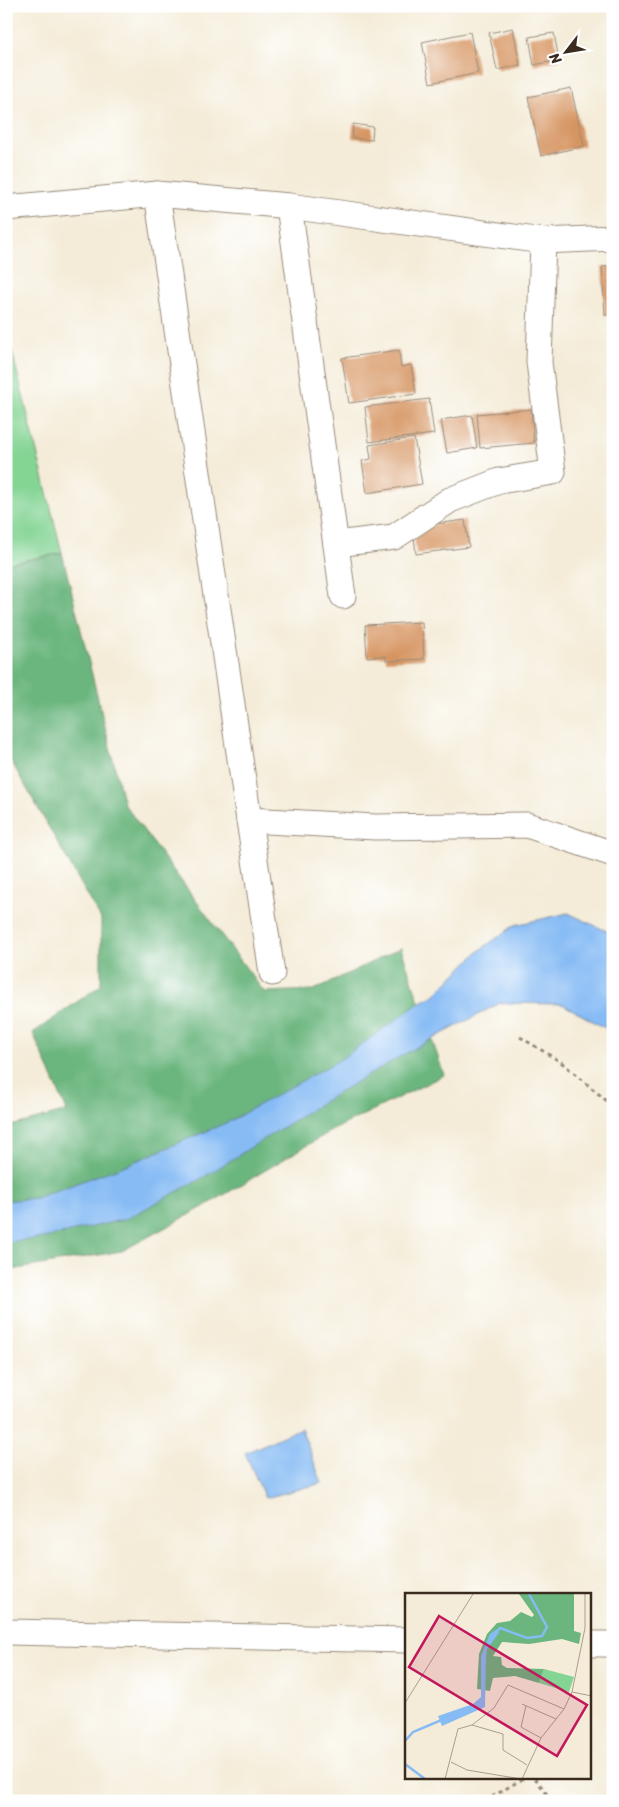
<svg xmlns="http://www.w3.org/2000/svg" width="619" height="1807" font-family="Sriracha,sans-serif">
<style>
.green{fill:#84d494;stroke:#607f59}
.forest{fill:#6bb67e;stroke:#53704e}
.water{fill:#86bbf4;stroke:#607289}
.building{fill:#d69461}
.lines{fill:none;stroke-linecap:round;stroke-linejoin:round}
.street-casing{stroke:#988b7b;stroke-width:27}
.path{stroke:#988b7b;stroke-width:3;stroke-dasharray:4 4;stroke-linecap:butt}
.street{stroke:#fff;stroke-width:25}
.inset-river{fill:none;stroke:#86bbf4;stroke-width:2.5}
.inset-road{fill:none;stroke:#aa9e8e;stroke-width:1}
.view{fill:#c2185b;fill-opacity:0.15;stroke:#c2185b;stroke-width:2.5}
.inset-edge{fill:none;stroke:#3b2a1e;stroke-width:2.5}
</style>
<rect width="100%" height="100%" fill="#fff"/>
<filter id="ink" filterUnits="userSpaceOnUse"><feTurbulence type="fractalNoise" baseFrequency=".02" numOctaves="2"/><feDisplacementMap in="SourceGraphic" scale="10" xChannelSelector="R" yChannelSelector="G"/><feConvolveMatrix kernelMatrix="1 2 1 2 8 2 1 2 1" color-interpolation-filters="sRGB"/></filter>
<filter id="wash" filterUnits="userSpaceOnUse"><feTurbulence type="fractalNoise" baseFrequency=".0096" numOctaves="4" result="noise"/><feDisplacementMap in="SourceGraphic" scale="20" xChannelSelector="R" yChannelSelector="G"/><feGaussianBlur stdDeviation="1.12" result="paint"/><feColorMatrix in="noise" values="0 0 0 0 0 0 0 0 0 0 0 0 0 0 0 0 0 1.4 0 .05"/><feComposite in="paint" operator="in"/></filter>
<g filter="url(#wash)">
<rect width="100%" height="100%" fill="#f4ecd8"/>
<path class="green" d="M6 327 62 553 6 564Z"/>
<path class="forest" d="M62 553 124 804 264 992 314 990 401 948 444 1075 331 1131 207 1205 122 1251 6 1271V1125H15L67 1111 33 1033 101 985V919L6 752V564Z"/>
<g class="water">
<path d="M568 913 613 934V1035L607 1029 562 1004 500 1003 408 1052 326 1100 204 1177 126 1219 44 1238 6 1242V1201L36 1198 129 1164 228 1122 341 1059 421 1002 433 996 480 950 515 925Z"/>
<path d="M301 1428 322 1483 265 1498 245 1453Z"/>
</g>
<g id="blocks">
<g class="building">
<path d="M513 28 520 65 497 70 489 33Z"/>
<path d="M470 32 478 73 430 83 422 42Z"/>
<path d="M554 33 559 60 534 65 529 37Z"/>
<path d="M571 88 584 146 541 156 528 97Z"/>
<path d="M353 124 373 127 372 140 352 138Z"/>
<path d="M613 266V315H605L602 267Z"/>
<path d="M399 350 401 367 411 365 416 394 349 403 342 358Z"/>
<path d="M429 399 434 434 369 442 365 407Z"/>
<path d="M531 409 534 443 480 448 477 414Z"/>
<path d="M472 415 477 448 447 453 441 420Z"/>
<path d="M414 438 422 484 367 493 362 461 371 459 369 445Z"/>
<path d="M465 520 469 547 416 554 413 527Z"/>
<path d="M422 622 424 659 386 661V656L367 657 365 625Z"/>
</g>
</g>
</g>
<g filter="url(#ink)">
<use href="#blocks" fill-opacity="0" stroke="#988b7b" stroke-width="1"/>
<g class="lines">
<g class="street-casing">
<g id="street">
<path d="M157 194 249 820 375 827 527 825 613 854"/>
<path d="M289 206 343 596"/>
<path d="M6 208 157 194 289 206 543 241 613 238"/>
<path d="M336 544 394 537 450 500 499 481 553 472 539 362 543 241"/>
<path d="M249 820 272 973"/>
<path d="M6 1632 406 1640"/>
<path d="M590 1644H613"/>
</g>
</g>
<g class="path">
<path d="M520 1037 561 1062 613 1106"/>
<path d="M535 1778 552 1801"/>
<path d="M485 1801 524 1778"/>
</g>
<use href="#street" class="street"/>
</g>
</g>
<g transform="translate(405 1593)">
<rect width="186" height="186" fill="#f4ecd8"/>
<path d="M139 76 169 84 164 99 134 90Z" fill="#84d494"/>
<path d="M114 1H169V38L176 40 174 51 157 46 124 51 97 49 88 63 96 64 97 72 102 75 139 76 134 90 110 83 88 85 85 98 72 96 74 61 82 41 92 30 105 28 116 19 127 24 129 22Z" fill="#6bb67e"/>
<path d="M92 36 94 40 82 56 81 66 80 114 37 133 33 123 68 111 76 104V63L85 41Z" fill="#86bbf4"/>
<path class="inset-river" d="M90 41 95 35 122 45 137 43 142 34 124 1M0 148 8 139 39 126M0 171 20 186"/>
<path class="inset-road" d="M167 99 187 103M0 110 68 1M117 111 151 126M121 113 116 134 136 145M67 132 98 141V157L122 172M46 169 62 177 116 186M40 186 53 136 67 132 89 115 103 92 159 116M117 186 136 145 159 116 167 99 180 35V1"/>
<path class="view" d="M34 23 182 112 152 163 4 74Z"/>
<rect width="186" height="186" class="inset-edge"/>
</g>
<rect width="619" height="1807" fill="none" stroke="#fff" stroke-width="25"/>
<g transform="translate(566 52) rotate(239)" stroke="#ffffff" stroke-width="4" paint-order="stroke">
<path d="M0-4L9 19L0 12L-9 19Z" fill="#3b2a1e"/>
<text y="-8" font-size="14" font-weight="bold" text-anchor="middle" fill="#3b2a1e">N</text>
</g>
</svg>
